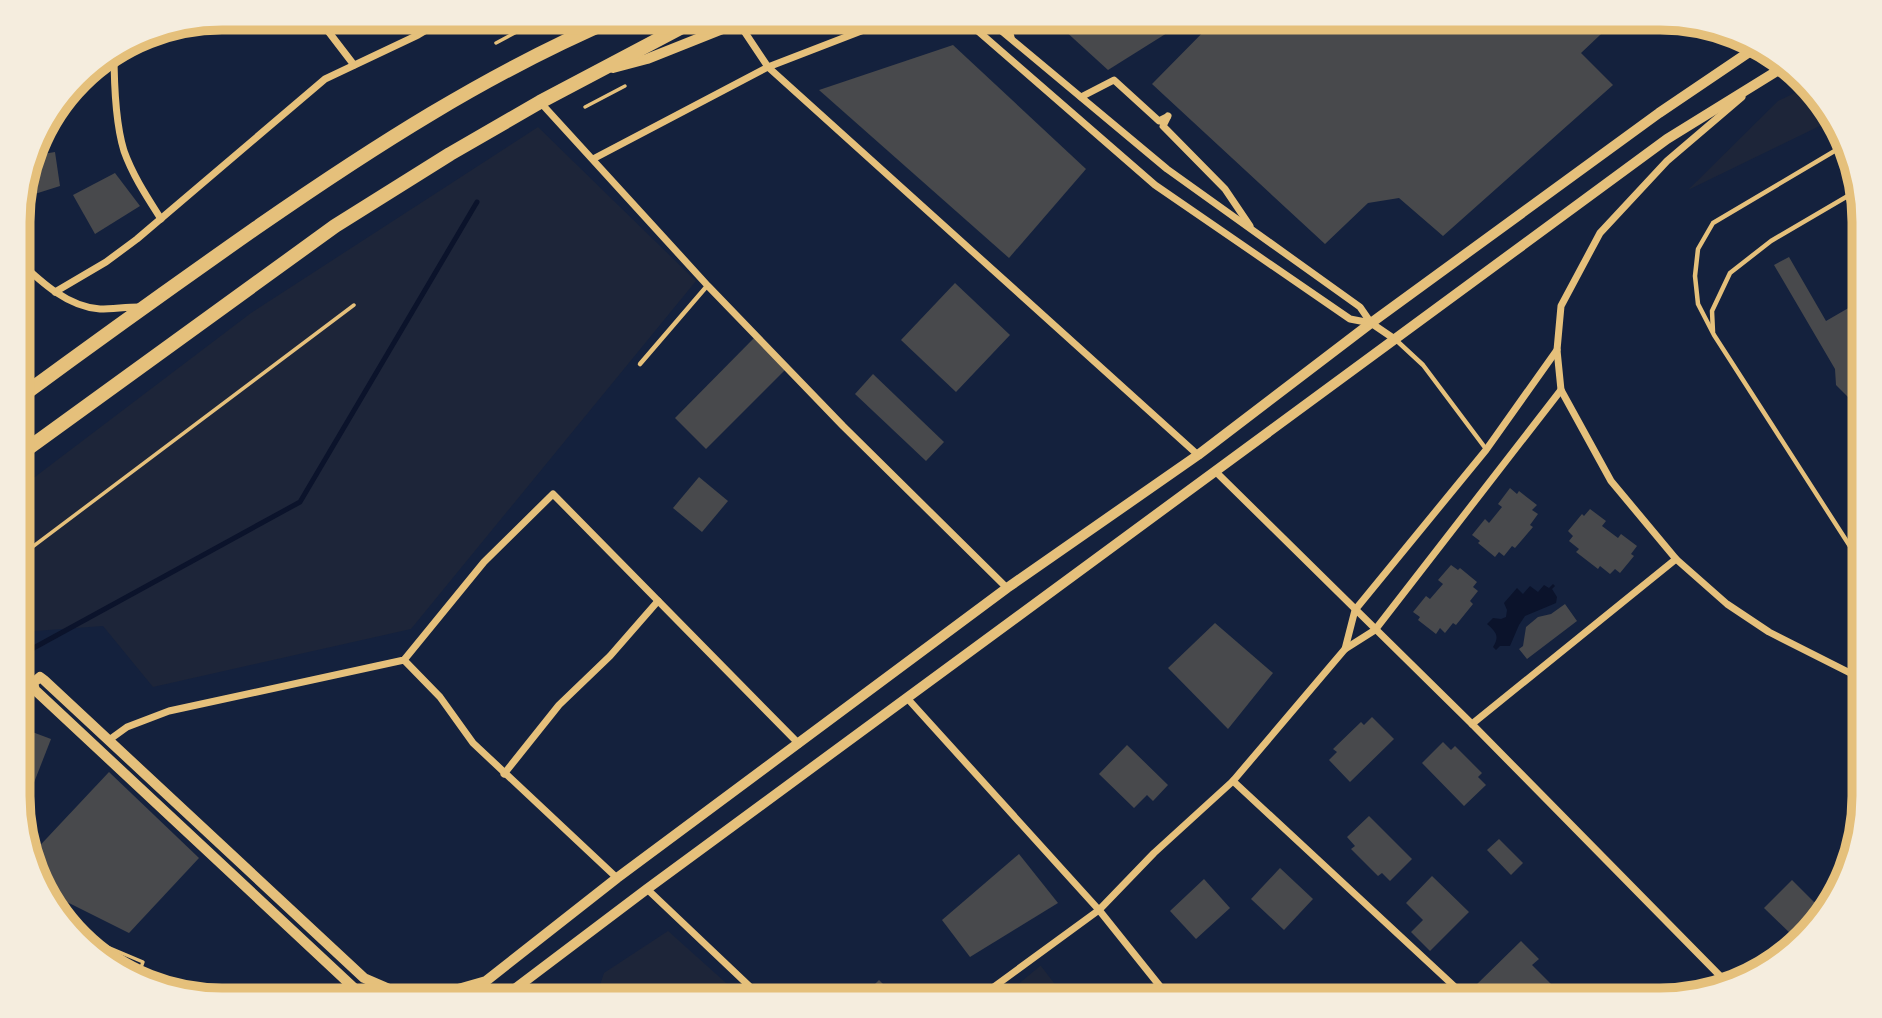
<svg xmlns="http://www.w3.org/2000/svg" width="1882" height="1018" font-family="'Golos Text',sans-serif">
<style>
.green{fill:#1d2539}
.water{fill:#0b132b}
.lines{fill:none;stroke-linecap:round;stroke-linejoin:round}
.stream{stroke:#0b132b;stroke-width:5}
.building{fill:#48494c}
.path{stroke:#e5c07b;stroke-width:3.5}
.service{stroke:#e5c07b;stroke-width:4.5}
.minor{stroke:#e5c07b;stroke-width:7}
.tertiary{stroke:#e5c07b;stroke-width:10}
.trunk{stroke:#e5c07b;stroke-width:14}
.rim{fill:none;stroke:#e5c07b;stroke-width:9}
</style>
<rect width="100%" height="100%" fill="#14213d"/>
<g class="green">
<path d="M1807 87 1830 108 1834 119 1688 190 1778 101Z"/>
<path d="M538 127 696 281 411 629 153 687 103 626 35 631 19 639V489L251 313Z"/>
<path d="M668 931 745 1000H595L604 973Z"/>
<path d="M1041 966 1067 1000H999L1040 966Z"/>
</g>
<path class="water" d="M1553 584 1555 586 1552 589 1557 597 1556 603 1525 616 1519 625 1510 646H1500L1496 650 1493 647C1500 636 1496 632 1487 624L1493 618 1501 619 1506 617 1507 610 1504 603 1517 588 1523 594 1530 586 1538 592 1544 585 1549 588Z"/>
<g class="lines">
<path class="stream" d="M19 656 300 502 477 202"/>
</g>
<g class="building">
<path d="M1051 18H1191L1108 70Z"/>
<path d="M1217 18H1618L1581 53 1613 85 1443 236 1399 198 1368 203 1325 244 1152 84Z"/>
<path d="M953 45 1086 169 1009 258 819 90Z"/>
<path d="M55 152 60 186 19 199 31 156Z"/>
<path d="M115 173 140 206 95 234 73 195Z"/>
<path d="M1789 257 1826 321 1864 299V422L1850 399 1836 385 1835 369 1774 265Z"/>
<path d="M955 283 1010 335 956 392 901 340Z"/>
<path d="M755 337 787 368 706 449 675 418Z"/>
<path d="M873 374 944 442 926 461 855 394Z"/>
<path d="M699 477 728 501 702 532 673 508Z"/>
<path d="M1510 488 1517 494 1519 491 1537 505 1532 510 1538 514 1530 525 1533 527 1515 548 1512 546 1504 556 1499 552 1495 557 1478 543 1480 541 1472 535 1485 519 1489 523 1502 507 1498 504Z"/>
<path d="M1590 509 1606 521 1602 526 1618 538 1621 534 1637 546 1631 554 1634 556 1620 573 1615 569 1610 574 1600 566 1598 569 1576 552 1579 549 1569 541 1573 536 1568 531 1582 514 1584 516Z"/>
<path d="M1451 565 1458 570 1460 568 1477 582 1473 587 1478 591 1470 601 1473 604 1456 625 1453 623 1445 633 1440 628 1436 634 1418 620 1420 617 1413 612 1426 596 1430 599 1443 584 1438 580Z"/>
<path d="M1565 604 1577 621 1527 659 1519 649 1523 646 1526 627 1538 617 1551 614Z"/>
<path d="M1215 623 1273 673 1228 729 1168 668Z"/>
<path d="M1372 717 1394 739 1350 782 1329 760 1337 752 1333 749 1361 722 1364 725Z"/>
<path d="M19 727 51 739 19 821Z"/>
<path d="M1443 742 1451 750 1455 746 1482 773 1478 777 1486 785 1464 806 1422 763Z"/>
<path d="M1127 745 1168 785 1153 801 1147 795 1134 808 1099 774Z"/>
<path d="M109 772 199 858 129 933 45 891 31 855Z"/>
<path d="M1369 816 1412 859 1390 881 1382 873 1378 876 1351 849 1355 846 1347 837Z"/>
<path d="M1499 839 1523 863 1511 875 1487 850Z"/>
<path d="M1019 854 1058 903 970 957 942 920Z"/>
<path d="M1280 868 1313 899 1284 930 1251 899Z"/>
<path d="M1432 876 1469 912 1430 951 1411 932 1423 920 1406 903Z"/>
<path d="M1204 879 1230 908 1196 939 1170 911Z"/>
<path d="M1792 880 1820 908 1793 936 1764 908Z"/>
<path d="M1521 941 1539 959 1532 965 1551 984 1534 1000H1487L1474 987Z"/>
<path d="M879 980 899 1000H859Z"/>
<path d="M1123 986 1136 1000H1089L1104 987 1113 996Z"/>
</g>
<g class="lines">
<g class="path">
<path d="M496 43 539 20"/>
<path d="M585 107 625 86"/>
<path d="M19 557 354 305"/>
<path d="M19 661 27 670"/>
<path d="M79 935 143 962 137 978"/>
</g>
<g class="service">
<path d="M1843 146 1713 223 1698 249 1695 276 1698 304 1714 335 1864 568"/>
<path d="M1713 332 1712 311 1730 273 1771 241 1858 190"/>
<path d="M1396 340 1423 365 1486 449"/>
<path d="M640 364 707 286"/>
</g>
<g class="minor">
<path d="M318 18 354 65"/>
<path d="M963 18 1155 185 1350 319 1371 323"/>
<path d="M986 18 1167 169 1360 307 1371 323 1396 340"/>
<path d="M1005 18 1011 37"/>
<path d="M738 22 768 67 1198 455"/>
<path d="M114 51C114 82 115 122 124 151 133 176 147 197 161 219"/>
<path d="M1081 97 1114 80 1159 121 1167 117"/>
<path d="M1742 97 1667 161 1600 233 1561 306 1557 350 1561 390 1611 481 1676 559 1727 604 1769 632 1864 680"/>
<path d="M540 102 708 286 843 426 1007 588"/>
<path d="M1168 116 1163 126 1225 189 1250 226"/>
<path d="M593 159 768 67 895 18"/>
<path d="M19 261C41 282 68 307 100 309 113 309 126 307 139 307"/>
<path d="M55 292 106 262 137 239 325 79 418 35 443 20"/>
<path d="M19 334 23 356 19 367"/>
<path d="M1215 471 1472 724 1728 984"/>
<path d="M1345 649 1355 610 1486 450 1557 350"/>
<path d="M404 660 440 697 473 743 617 878"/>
<path d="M907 698 1099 910 1171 1000"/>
<path d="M1472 724 1676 559"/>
<path d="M109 740 127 727 169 711 404 660 484 562 553 494 799 744"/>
<path d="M504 774 559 705 610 656 658 601"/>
<path d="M1233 781 1469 1000"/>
<path d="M647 889 764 1000"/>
<path d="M1736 981 1798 938"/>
<path d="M980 997 1099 910 1154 853 1233 781 1345 649 1375 630 1561 390"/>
<path d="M302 1000 321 995"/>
</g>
<g class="tertiary">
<path d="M613 68 647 59 750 18"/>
<path d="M437 995 486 981 617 878 1007 588 1198 455 1371 323 1659 113 1761 44"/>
<path d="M404 999 427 994 451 1000"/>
<path d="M360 1000 354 988 35 690 33 683 40 677 44 680 364 978 408 997"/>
<path d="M500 1000 647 889 1667 139 1785 66"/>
</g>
<g class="trunk">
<path d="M19 398C98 340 176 284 256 228 370 149 489 72 617 18"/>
<path d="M19 455 335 226 450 154 540 102 699 18"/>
</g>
</g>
<path d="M0 0H1882V1018H0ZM222 30H1660A192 192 0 0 1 1852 222V796A192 192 0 0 1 1660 988H222A192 192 0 0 1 30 796V222A192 192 0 0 1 222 30Z" fill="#f5edde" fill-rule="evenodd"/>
<path class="rim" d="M222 30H1660A192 192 0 0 1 1852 222V796A192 192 0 0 1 1660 988H222A192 192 0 0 1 30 796V222A192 192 0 0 1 222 30Z"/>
</svg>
